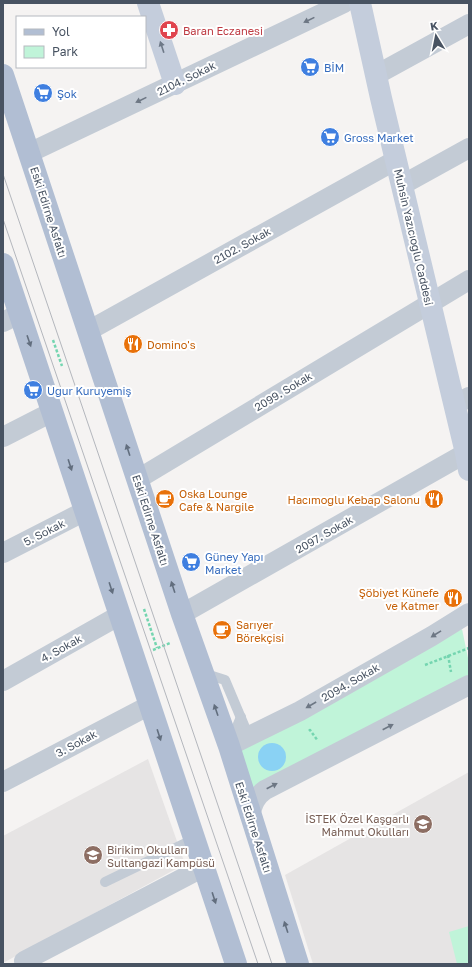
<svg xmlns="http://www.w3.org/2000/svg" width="472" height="967" font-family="'Golos Text',sans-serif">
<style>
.education{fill:#e6e4e4}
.green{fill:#c0f4d9}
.water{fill:#8ad2f4}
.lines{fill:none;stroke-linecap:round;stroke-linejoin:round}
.path{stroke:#74d5b0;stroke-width:2.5;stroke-dasharray:3 2;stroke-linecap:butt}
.lane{stroke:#c3cbd5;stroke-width:10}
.street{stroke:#c3cbd5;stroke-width:20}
.secondary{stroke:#c4cddc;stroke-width:22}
.primary{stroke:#b1bed3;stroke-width:22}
.tram{stroke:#b4b7bd;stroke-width:1}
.oneway{fill:#6d7784}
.oneway2{fill:#6d7887}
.oneway3{fill:#626e7e}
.labels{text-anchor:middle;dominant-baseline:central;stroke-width:4;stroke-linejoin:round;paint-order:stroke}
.health-label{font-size:11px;fill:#be3a42;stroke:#fff;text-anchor:start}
.shop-label{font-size:11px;fill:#366cbe;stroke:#fff;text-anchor:start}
.street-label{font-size:11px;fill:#485362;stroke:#fff}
.food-label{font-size:11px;fill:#c56008;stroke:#fff;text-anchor:start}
.education-label{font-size:11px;fill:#785e54;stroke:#fff;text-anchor:end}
</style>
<rect width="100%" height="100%" fill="#f5f3f2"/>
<g class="education">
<path d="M148 759 185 864 3 963V836Z"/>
<path d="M469 772V964H313L285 875Z"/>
</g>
<g class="green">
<path d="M462 629 469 663V677L253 788 240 750Z"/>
<path d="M469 926V964H457L449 932Z"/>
</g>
<circle class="water" cx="272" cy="757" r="14"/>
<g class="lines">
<g class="path">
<path d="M53 340 62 366"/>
<path d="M144 609 157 648"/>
<path d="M153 650 170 643"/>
<path d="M448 655 451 672"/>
<path d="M425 665 469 648"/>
<path d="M309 731 310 730 318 741"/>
</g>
<g class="lane">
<path d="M203 673 225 680 249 737"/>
<path d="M230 743 241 717"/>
<path d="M105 882 194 839"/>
</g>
<g class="street">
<path d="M376 75 469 24"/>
<path d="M29 153 344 3"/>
<path d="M402 185 469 148"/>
<path d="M3 322 19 314"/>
<path d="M88 331 396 160"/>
<path d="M455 405 469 397"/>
<path d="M3 437 52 412"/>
<path d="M138 479 469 280"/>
<path d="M3 553 85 511"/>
<path d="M182 614 466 453"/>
<path d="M3 681 120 615"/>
<path d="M229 746 300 711 432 636 469 613"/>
<path d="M3 782 150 705"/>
<path d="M250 815C253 804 255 797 265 790L469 685"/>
<path d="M24 961 204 867"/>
</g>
<g class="secondary">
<path d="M148 3 175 84"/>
<path d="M360 3 381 98 466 453 469 470"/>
</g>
<g class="primary">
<path d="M3 75 182 614 229 746 298 964"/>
<path d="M3 264 236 964"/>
</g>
<g class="tram">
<path d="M3 174 272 964"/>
<path d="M3 219 258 964"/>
</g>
</g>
<defs><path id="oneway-solid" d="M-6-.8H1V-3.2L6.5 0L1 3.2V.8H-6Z"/></defs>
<g class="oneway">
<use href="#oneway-solid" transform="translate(309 20) rotate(154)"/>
<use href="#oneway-solid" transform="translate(141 100) rotate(154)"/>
<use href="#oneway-solid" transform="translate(436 634) rotate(148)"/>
<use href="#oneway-solid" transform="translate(311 705) rotate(150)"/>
<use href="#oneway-solid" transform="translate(388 727) rotate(-27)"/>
<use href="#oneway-solid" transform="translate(272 786) rotate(-27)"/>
</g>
<use class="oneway2" href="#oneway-solid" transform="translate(162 47) rotate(-108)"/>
<g class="oneway3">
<use href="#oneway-solid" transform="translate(29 341) rotate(71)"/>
<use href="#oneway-solid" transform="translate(128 450) rotate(-108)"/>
<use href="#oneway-solid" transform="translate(70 465) rotate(72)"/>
<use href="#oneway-solid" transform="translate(173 587) rotate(-108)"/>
<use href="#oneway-solid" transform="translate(111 588) rotate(72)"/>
<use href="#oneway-solid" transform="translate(216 710) rotate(-109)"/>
<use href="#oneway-solid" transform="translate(159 735) rotate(72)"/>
<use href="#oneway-solid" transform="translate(214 898) rotate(72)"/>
<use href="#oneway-solid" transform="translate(286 927) rotate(-108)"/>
</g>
<defs>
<g id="pharmacy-disc" transform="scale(1)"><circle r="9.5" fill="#e0444e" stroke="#fff"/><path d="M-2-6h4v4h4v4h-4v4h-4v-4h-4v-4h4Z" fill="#fff"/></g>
<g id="supermarket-disc" transform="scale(1)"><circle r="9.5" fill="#3f7fe0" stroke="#fff"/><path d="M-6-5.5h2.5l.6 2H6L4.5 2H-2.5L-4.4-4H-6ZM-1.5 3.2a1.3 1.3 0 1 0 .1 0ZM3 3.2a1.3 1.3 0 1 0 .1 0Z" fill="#fff"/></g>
<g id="restaurant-disc" transform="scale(1)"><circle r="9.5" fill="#e8710a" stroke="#fff"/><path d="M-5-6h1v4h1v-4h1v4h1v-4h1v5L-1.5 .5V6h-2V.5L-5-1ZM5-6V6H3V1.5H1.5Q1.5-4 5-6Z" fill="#fff"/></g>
<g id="cafe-disc" transform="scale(1)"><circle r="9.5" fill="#e8710a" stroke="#fff"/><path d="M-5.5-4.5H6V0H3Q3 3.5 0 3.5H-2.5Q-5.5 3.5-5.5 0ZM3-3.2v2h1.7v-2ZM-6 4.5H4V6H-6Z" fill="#fff"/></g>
<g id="school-disc" transform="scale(1)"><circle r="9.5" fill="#8d6e63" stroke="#fff"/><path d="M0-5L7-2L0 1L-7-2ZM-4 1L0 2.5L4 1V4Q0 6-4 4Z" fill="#fff"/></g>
</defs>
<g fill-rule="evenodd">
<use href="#pharmacy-disc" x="169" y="30"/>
<use href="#supermarket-disc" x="310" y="67"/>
<use href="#supermarket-disc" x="43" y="93"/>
<use href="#supermarket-disc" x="330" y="137"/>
<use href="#restaurant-disc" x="133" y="344"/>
<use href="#supermarket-disc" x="33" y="390"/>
<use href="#cafe-disc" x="165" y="499"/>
<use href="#restaurant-disc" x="434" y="499"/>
<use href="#supermarket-disc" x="191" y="562"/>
<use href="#restaurant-disc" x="453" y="598"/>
<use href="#cafe-disc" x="222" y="630"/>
<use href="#school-disc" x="423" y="824"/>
<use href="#school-disc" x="93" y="855"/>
</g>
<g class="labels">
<g class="health-label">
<text x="183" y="30">Baran Eczanesi</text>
</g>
<g class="shop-label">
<text x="324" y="67">BİM</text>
<text x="57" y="93">Şok</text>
<text x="344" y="137">Gross Market</text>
<text x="47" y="390">Uğur Kuruyemiş</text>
<text x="205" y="556">Güney Yapı<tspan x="205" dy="13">Market</tspan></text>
</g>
<g class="street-label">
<text transform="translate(186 78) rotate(-26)">2104. Sokak</text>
<text transform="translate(49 212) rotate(72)">Eski Edirne Asfaltı</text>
<text transform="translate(414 237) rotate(77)">Muhsin Yazıcıoğlu Caddesi</text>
<text transform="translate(242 245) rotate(-29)">2102. Sokak</text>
<text transform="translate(283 391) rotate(-31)">2099. Sokak</text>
<text transform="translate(151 520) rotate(72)">Eski Edirne Asfaltı</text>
<text transform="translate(44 532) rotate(-27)">5. Sokak</text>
<text transform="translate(324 534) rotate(-30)">2097. Sokak</text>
<text transform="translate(61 648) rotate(-29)">4. Sokak</text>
<text transform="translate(350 682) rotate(-30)">2094. Sokak</text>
<text transform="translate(76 743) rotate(-28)">3. Sokak</text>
<text transform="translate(254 827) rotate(72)">Eski Edirne Asfaltı</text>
</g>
<g class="food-label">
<text x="147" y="344">Domino's</text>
<text x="179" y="493">Oska Lounge<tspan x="179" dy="13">Cafe &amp; Nargile</tspan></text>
<text x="420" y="499" text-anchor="end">Hacımoğlu Kebap Salonu</text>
<text x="439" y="592" text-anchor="end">Şöbiyet Künefe<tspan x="439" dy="13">ve Katmer</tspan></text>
<text x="236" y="624">Sarıyer<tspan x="236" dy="13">Börekçisi</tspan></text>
</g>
<g class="education-label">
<text x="409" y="818">İSTEK Özel Kaşgarlı<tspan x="409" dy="13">Mahmut Okulları</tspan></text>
<text x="107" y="849" text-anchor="start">Birikim Okulları<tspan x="107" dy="13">Sultangazi Kampüsü</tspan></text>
</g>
</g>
<rect width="472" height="967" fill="none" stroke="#485362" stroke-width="8"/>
<rect x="16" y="16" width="130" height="52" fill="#ffffff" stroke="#b6bac0"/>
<rect x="24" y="29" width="20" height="6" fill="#b1bed3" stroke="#b6bac0"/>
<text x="52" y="36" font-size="12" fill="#485362">Yol</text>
<rect x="24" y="46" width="20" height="12" fill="#c0f4d9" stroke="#b6bac0"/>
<text x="52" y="56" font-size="12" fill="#485362">Park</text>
<g transform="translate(436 36) rotate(350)" stroke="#ffffff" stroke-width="3" paint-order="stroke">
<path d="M0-3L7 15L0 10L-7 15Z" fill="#485362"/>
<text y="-6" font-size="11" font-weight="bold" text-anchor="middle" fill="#485362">K</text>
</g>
</svg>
